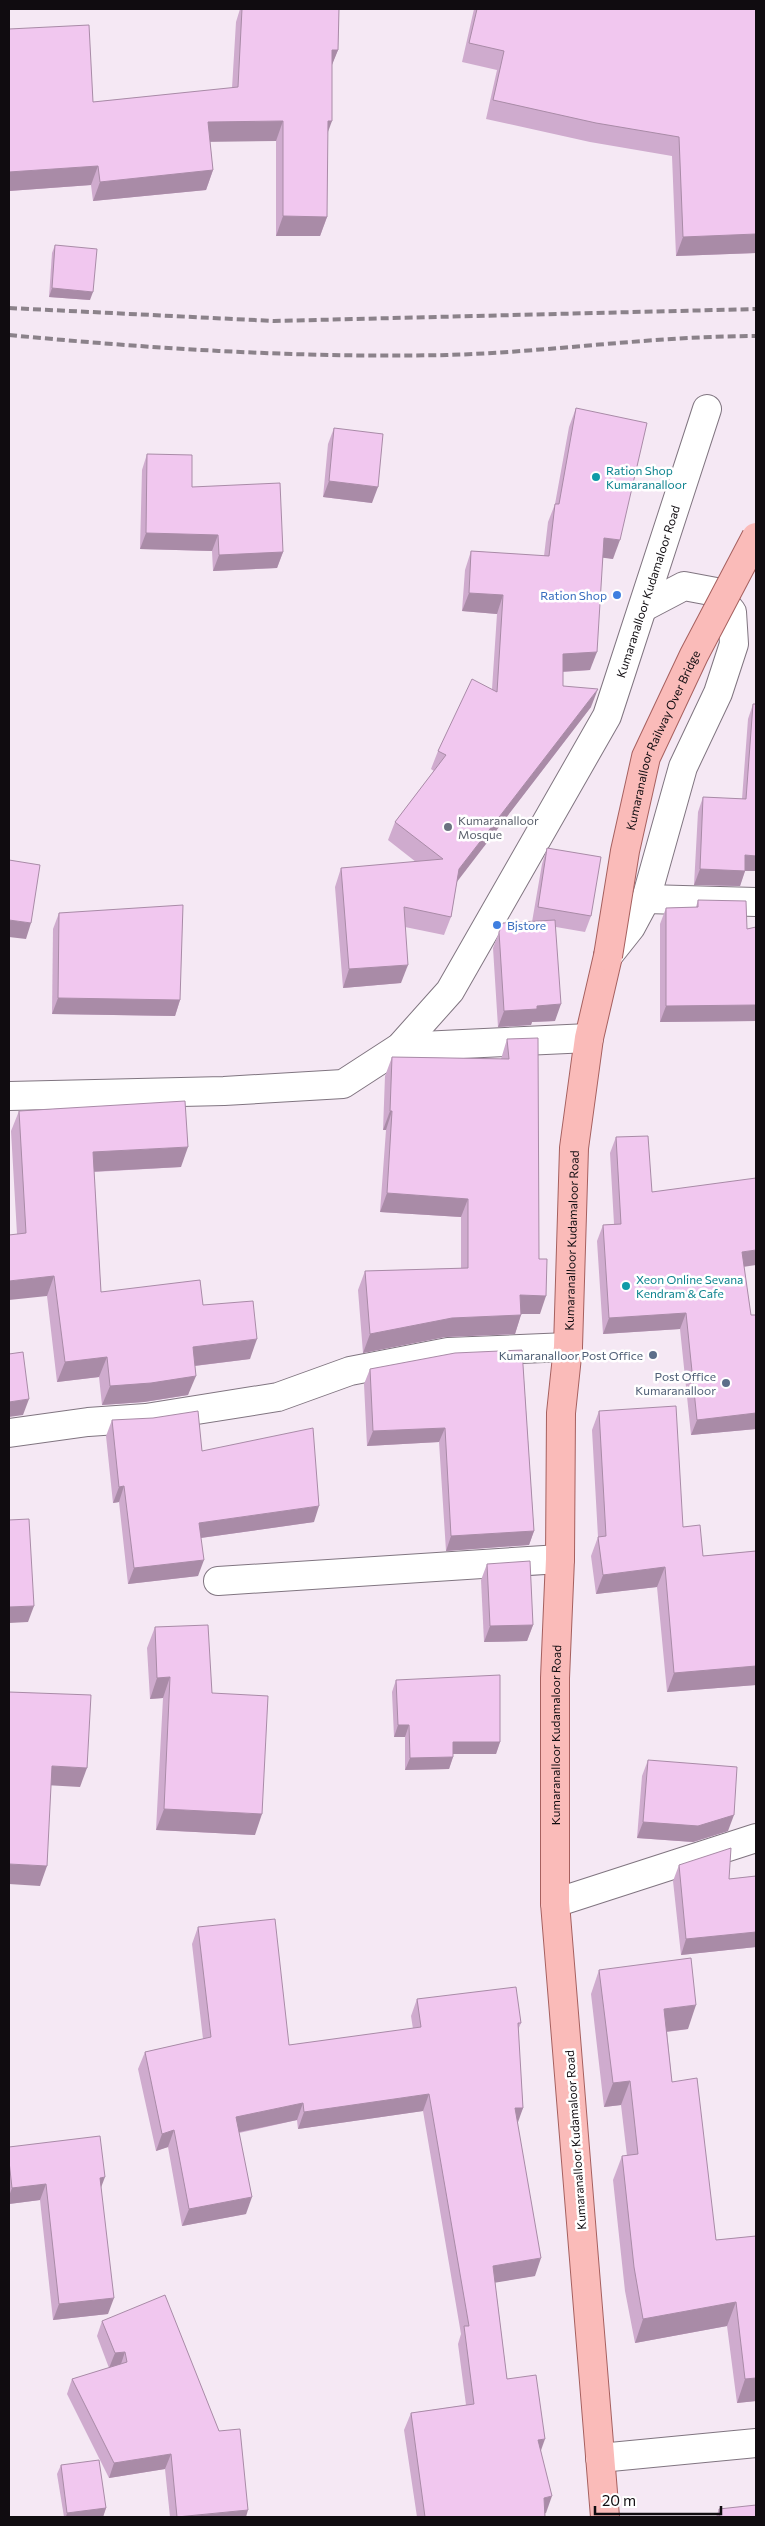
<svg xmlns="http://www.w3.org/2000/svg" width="765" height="2526" font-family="Commissioner,sans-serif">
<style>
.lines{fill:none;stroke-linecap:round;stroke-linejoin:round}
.minor-casing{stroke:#807580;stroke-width:30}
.major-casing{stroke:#a6605f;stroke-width:30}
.minor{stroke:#fff;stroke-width:28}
.major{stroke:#fabbb9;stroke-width:28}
.rail{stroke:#8b828a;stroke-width:4;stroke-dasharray:8 4;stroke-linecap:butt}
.major-bridge-casing{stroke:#a6605f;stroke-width:30;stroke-linecap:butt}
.major-bridge{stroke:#fabbb9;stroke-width:28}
.wall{fill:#cfabce}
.shaded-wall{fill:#a98ba7}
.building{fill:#f1c7ef;stroke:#a98ba7}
.culture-dot{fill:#0f9aa8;stroke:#fff;stroke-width:2}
.shop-dot{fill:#3f7fe0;stroke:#fff;stroke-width:2}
.worship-dot{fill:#6b7280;stroke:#fff;stroke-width:2}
.service-dot{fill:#5c6f8a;stroke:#fff;stroke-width:2}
.labels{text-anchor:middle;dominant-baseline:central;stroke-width:5;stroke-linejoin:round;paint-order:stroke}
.culture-label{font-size:12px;fill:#0d838f;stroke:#fff;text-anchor:start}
.street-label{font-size:12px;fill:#100c10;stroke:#fff}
.shop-label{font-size:12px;fill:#366cbe;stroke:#fff;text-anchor:end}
.worship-label{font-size:12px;fill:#5b616d;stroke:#fff;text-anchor:start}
.service-label{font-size:12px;fill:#4e5e75;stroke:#fff;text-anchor:end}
</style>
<rect width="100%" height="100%" fill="#f5e8f4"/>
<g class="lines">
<g class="minor-casing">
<g id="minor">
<path d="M646 899 756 902"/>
<path d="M608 956 631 927 646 899 683 767 718 693 734 644 732 612 716 592 684 586 644 607"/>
<path d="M400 1047 589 1038"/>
<path id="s1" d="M9 1096 224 1091 343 1084 400 1047 450 991 607 716 707 409"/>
<path d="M9 1433 88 1422 146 1418 278 1397 350 1371 448 1352 568 1347"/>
<path d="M218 1581 560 1559"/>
<path d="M555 1903 756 1838"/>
<path d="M600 2458 756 2443"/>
</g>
</g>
<g class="major-casing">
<g id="major">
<path id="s2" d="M605 2517 555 1903V1678L560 1559 561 1413 568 1347 574 1148 589 1038 608 956"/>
</g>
</g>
<use href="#minor" class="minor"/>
<use href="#major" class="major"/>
<g class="rail">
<path d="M9 308 274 321 756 309"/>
<path d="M9 335C155 349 300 358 447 355 550 352 653 336 756 336"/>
</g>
<g class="major-bridge-casing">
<g id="major-bridge">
<path id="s3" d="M608 956 625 851 646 757 694 655 756 537"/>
</g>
</g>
<use href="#major-bridge" class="major-bridge"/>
</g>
<g class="wall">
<path d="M240 9H339L338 50 332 64 327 135V217L320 236H276V141H210L213 170 206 190 93 201 91 185 9 191V29L93 102 232 88 236 22Z"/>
<path d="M474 9H756V253L676 256 672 156 590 142 486 119 497 70 462 62Z"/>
<path d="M55 245 90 300 49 297 52 253Z"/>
<path d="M576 408 613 559 603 557 590 670 563 672V686L591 707 457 881 451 917 444 935 405 927 401 983 343 988 335 887 341 868 416 862 388 840 395 822 434 771 431 769 438 751 492 689 497 614 462 611 465 570 471 551 544 556 548 522 555 504 569 427Z"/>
<path d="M334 428 372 503 323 497 328 444Z"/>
<path d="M147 454 192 487 283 552 277 568 213 571 212 551 140 549 142 470Z"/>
<path d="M753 704H756V871H745L740 886 694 885 698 812 703 797 742 799 748 719Z"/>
<path d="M547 848 591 916 585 932 556 927 555 1021 532 1022 531 1025 498 1027 493 948 499 932 532 922 542 864Z"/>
<path d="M698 900 747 929 756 927V1021L660 1022V924L666 908 696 907Z"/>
<path d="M59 913 180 1000 175 1016 52 1014 53 929Z"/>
<path d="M507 1039 539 1259 540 1314H521L515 1334 445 1337 363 1353 358 1290 365 1271 461 1268V1217L380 1212 386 1130H383L385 1076 392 1057 501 1059Z"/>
<path d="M19 1111 181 1167 94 1172 101 1292 203 1305 250 1359 195 1366 188 1395 144 1402 102 1405 99 1377 57 1382 47 1296 17 1234 11 1131Z"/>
<path d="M616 1137 652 1192 744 1267 751 1315H756V1429L691 1435 680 1329 603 1334 597 1241 603 1225 614 1224 610 1153Z"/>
<path d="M522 1350 534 1531 529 1545 446 1551 439 1442 367 1446 364 1384 370 1369Z"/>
<path d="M599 1411 703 1556 756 1551V1685L667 1692 657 1587 596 1594 591 1556 598 1537 592 1430Z"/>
<path d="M112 1420 202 1451 314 1522 201 1538 198 1576 128 1584 119 1502 113 1503 106 1436Z"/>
<path d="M487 1564 533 1625 527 1641 484 1642 481 1580Z"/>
<path d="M155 1627 255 1835 156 1830 163 1698 150 1699 147 1648Z"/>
<path d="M396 1680 500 1742 496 1754H453V1757L449 1769 405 1770V1737H394L392 1692Z"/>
<path d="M648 1760 728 1831 693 1842 637 1838 642 1776Z"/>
<path d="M679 1865 729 1879 756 1876V1947L681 1955 673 1881Z"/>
<path d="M198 1927 289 2045 413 2029 411 2016 417 1999 521 2023 518 2030 523 2108 517 2122 535 2276 495 2282 507 2379 541 2450 545 2517H417L404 2430 411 2413 466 2405 458 2344 461 2334 423 2111 298 2129 297 2120 239 2133 246 2214 182 2226 168 2147 156 2151 138 2069 145 2052 203 2039 192 1944Z"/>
<path d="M599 1970 688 2029 667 2032 672 2082 716 2240 756 2236V2401L737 2403 727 2326 635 2343 625 2291 613 2180 622 2156H627L621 2105 604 2107 591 1994Z"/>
<path d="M9 2147 101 2188 108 2314 53 2320 40 2200 9 2204Z"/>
<path d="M102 2321 246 2517H170L165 2469 109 2478 67 2394 72 2379 109 2368 97 2336Z"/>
<path d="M61 2465 106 2508 103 2517H64L57 2474Z"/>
<path d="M719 2509 756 2517H716Z"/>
</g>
<g class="shaded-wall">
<path d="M332 50H338L330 70Z"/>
<path d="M283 121 276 141 201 142 208 122Z"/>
<path d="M328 121H332L325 140Z"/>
<path d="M98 166 91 185 9 191V172Z"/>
<path d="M213 170 206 190 93 201 100 182Z"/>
<path d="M283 216 327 217 320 236H276Z"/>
<path d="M756 234V253L676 256 683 237Z"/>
<path d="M52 288 93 292 90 300 49 297Z"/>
<path d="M329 481 378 487 372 503 323 497Z"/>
<path d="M146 533 218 535 212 551 140 549Z"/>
<path d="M604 538 620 540 613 559 597 557Z"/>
<path d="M283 552 277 568 213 571 219 555Z"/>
<path d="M469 593 503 595 497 614 462 611Z"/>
<path d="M597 652 590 670 557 672 563 654Z"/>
<path d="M598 689 591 707 453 887 459 869Z"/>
<path d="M745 855 756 856V871H745L740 886 694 885 700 869Z"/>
<path d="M9 920 31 923 26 939 9 937Z"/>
<path d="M408 965 401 983 343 988 349 969Z"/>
<path d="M58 998 180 1000 175 1016 52 1014Z"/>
<path d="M561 1004 555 1021 532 1022 531 1025 498 1027 504 1011 537 1006Z"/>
<path d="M756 1005V1021L660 1022 666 1006Z"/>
<path d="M390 1111H392L386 1130H383Z"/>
<path d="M188 1147 181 1167 86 1172 93 1152Z"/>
<path d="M387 1193 468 1199 461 1217 380 1212Z"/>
<path d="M756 1250V1265L736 1268 742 1252Z"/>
<path d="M54 1276 47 1296 9 1300V1281Z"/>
<path d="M520 1295 546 1296 540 1314H513Z"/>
<path d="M686 1313 680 1329 603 1334 609 1318Z"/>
<path d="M521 1315 515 1334 445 1337 363 1353 370 1334 452 1318Z"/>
<path d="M257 1339 250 1359 185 1367 193 1347Z"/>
<path d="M107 1357 99 1377 57 1382 65 1362Z"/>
<path d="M196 1376 188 1395 144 1402 102 1405 110 1386Z"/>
<path d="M29 1399 23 1415 9 1417V1402Z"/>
<path d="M756 1413V1429L691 1435 697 1420Z"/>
<path d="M445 1428 439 1442 367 1446 373 1431Z"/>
<path d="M124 1486 119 1502 113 1503 119 1487Z"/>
<path d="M319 1506 314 1522 193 1539 199 1523Z"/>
<path d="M534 1531 529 1545 446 1551 451 1536Z"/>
<path d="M204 1560 198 1576 128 1584 134 1568Z"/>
<path d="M665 1567 657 1587 596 1594 603 1575Z"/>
<path d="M34 1606 28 1622 9 1623V1607Z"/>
<path d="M533 1625 527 1641 484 1642 490 1626Z"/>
<path d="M756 1666V1685L667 1692 674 1673Z"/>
<path d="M170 1677 163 1698 150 1699 157 1678Z"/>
<path d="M398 1725H409L405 1737H394Z"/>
<path d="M453 1742H500L496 1754H449Z"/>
<path d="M453 1757 449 1769 405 1770 410 1758Z"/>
<path d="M52 1766 87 1768 80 1787 45 1785Z"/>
<path d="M164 1809 262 1814 255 1835 156 1830Z"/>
<path d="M734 1815 728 1831 693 1842 637 1838 643 1822Z"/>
<path d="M9 1864 47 1866 40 1886 9 1884Z"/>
<path d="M756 1932V1947L681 1955 686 1939Z"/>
<path d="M696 2005 688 2029 655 2033 664 2009Z"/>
<path d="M630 2081 621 2105 604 2107 613 2083Z"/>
<path d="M429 2094 423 2111 298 2129 304 2112Z"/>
<path d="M303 2103 297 2120 230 2134 236 2117Z"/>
<path d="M515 2108H523L517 2125Z"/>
<path d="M174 2130 168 2147 156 2151 162 2134Z"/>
<path d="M105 2177 99 2193 100 2178Z"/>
<path d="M46 2184 40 2200 9 2204V2196L12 2188Z"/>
<path d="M252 2197 246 2214 182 2226 189 2209Z"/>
<path d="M541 2258 535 2276 487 2284 493 2266Z"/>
<path d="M114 2298 108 2314 53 2320 59 2304Z"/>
<path d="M736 2302 727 2326 635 2343 643 2319Z"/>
<path d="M125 2352 120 2367 109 2368 115 2353Z"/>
<path d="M756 2378V2401L737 2403 745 2379Z"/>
<path d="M545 2439 539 2456 538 2440Z"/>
<path d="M171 2454 165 2469 109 2478 114 2463Z"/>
<path d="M552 2496 546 2513 538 2515 544 2498Z"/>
<path d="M106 2508 103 2517H66L67 2513Z"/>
<path d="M248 2510 246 2517H183Z"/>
</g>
<g class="building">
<path d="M242 9H339L338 50H332V121H328L327 217 283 216V121L208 122 213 170 100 182 98 166 9 172V29L89 25 93 102 238 87Z"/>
<path d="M477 9H756V234L683 237 679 137 596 123 493 100 504 51 469 43Z"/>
<path d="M55 245 97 249 93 292 52 288Z"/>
<path d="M576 408 647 423 620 540 604 538 597 652 563 654V686L598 689 459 869 451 917 404 907 408 965 349 969 341 868 443 859 395 822 446 755 438 751 472 679 497 692 503 595 469 593 471 551 549 556 555 504H559Z"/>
<path d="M334 428 383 434 378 487 329 481Z"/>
<path d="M147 454 192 455V487L280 483 283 552 219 555 218 535 146 533Z"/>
<path d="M753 704H756V856L745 855V871L700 869 703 797 746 799Z"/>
<path d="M547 848 601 857 591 916 538 907Z"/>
<path d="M9 860 40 865 31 923 9 920Z"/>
<path d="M698 900 746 901 747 929 756 927V1005L666 1006V908L698 907Z"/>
<path d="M183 905 180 1000 58 998 59 913Z"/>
<path d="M555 920 561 1004 537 1006V1009L504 1011 499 932 503 923Z"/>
<path d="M538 1038 539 1259H547L546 1296 520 1295 521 1315 452 1318 370 1334 365 1271 468 1268V1199L387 1193 392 1111H390L392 1057 509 1059 507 1039Z"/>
<path d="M185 1101 188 1147 93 1152 101 1292 200 1280 203 1305 253 1301 257 1339 193 1347 196 1376 151 1383 110 1386 107 1357 65 1362 54 1276 9 1281V1235L26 1233 19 1111Z"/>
<path d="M648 1136 652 1192 756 1178V1250L742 1252 751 1315H756V1413L697 1420 686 1313 609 1318 603 1225 621 1224 616 1137Z"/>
<path d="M522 1350 534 1531 451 1536 445 1428 373 1431 370 1369 455 1353Z"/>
<path d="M23 1352 29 1399 9 1402V1354Z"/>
<path d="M676 1406 683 1527 700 1525 703 1556 756 1551V1666L674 1673 665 1567 603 1575 598 1537 606 1536 599 1411Z"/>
<path d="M198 1411 202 1451 313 1428 319 1506 199 1523 204 1560 134 1568 124 1486 119 1487 112 1420 153 1418Z"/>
<path d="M29 1519 34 1606 9 1607V1520Z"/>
<path d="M530 1561 533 1625 490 1626 487 1564Z"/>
<path d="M208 1625 212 1693 268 1696 262 1814 164 1809 170 1677 157 1678 155 1627Z"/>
<path d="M500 1675V1742H453V1757L410 1758 409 1725H398L396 1680Z"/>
<path d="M9 1692 91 1695 87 1768 52 1766 47 1866 9 1864Z"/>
<path d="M648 1760 737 1767 734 1815 698 1826 643 1822Z"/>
<path d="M731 1848 729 1879 756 1876V1932L686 1939 679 1865Z"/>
<path d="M275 1919 289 2045 421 2027 417 1999 516 1987 521 2023H518L523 2108H515L541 2258 493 2266 507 2379 536 2375 545 2439 538 2440 552 2496 544 2498 545 2517H425L411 2413 474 2404 464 2326H469L429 2094 304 2112 303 2103 236 2117 252 2197 189 2209 174 2130 162 2134 145 2052 211 2037 198 1927Z"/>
<path d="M691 1958 696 2005 664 2009 672 2082 697 2078 716 2240 756 2236V2378L745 2379 736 2302 643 2319 634 2267 622 2156 638 2154 630 2081 613 2083 599 1970Z"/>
<path d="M100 2136 105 2177 100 2178 114 2298 59 2304 46 2184 12 2188 9 2161V2147Z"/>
<path d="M165 2295 219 2431 240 2429 248 2510 177 2517 171 2454 114 2463 72 2379 127 2362 125 2352 115 2353 102 2321Z"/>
<path d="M99 2460 106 2508 67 2513 61 2465Z"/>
<path d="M756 2505V2517H720L719 2509Z"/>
</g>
<g class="culture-dot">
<circle cx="596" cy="477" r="5"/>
<circle cx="626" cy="1286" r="5"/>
</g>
<g class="shop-dot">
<circle cx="617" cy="595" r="5"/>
<circle cx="497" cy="925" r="5"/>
</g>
<circle class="worship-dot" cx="448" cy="827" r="5"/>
<g class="service-dot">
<circle cx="653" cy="1355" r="5"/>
<circle cx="726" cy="1383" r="5"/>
</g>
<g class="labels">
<g class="culture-label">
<text x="606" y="470">Ration Shop<tspan x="606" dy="14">Kumaranalloor</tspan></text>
<text x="636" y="1279">Xeon Online Sevana<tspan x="636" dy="14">Kendram &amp; Cafe</tspan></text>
</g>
<g class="street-label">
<text stroke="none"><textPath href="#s1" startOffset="925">Kumaranalloor Kudamaloor Road</textPath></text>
<text stroke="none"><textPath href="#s3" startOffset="224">Kumaranalloor Railway Over Bridge</textPath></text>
<text stroke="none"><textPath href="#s2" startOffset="1279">Kumaranalloor Kudamaloor Road</textPath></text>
<text stroke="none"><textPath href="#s2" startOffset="784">Kumaranalloor Kudamaloor Road</textPath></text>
<text transform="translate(575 2140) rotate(-94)">Kumaranalloor Kudamaloor Road</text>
</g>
<g class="shop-label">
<text x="607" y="595">Ration Shop</text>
<text x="507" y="925" text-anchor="start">Bjstore</text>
</g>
<g class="worship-label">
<text x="458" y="820">Kumaranalloor<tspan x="458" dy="14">Mosque</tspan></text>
</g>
<g class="service-label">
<text x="643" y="1355">Kumaranalloor Post Office</text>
<text x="716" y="1376">Post Office<tspan x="716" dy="14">Kumaranalloor</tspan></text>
</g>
</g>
<rect width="765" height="2526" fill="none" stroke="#100c10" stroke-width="20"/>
<path d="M595 2506v8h126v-8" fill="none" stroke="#100c10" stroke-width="2.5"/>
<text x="602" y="2506" font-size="15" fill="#100c10" stroke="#ffffff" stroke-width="4" paint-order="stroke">20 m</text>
</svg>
